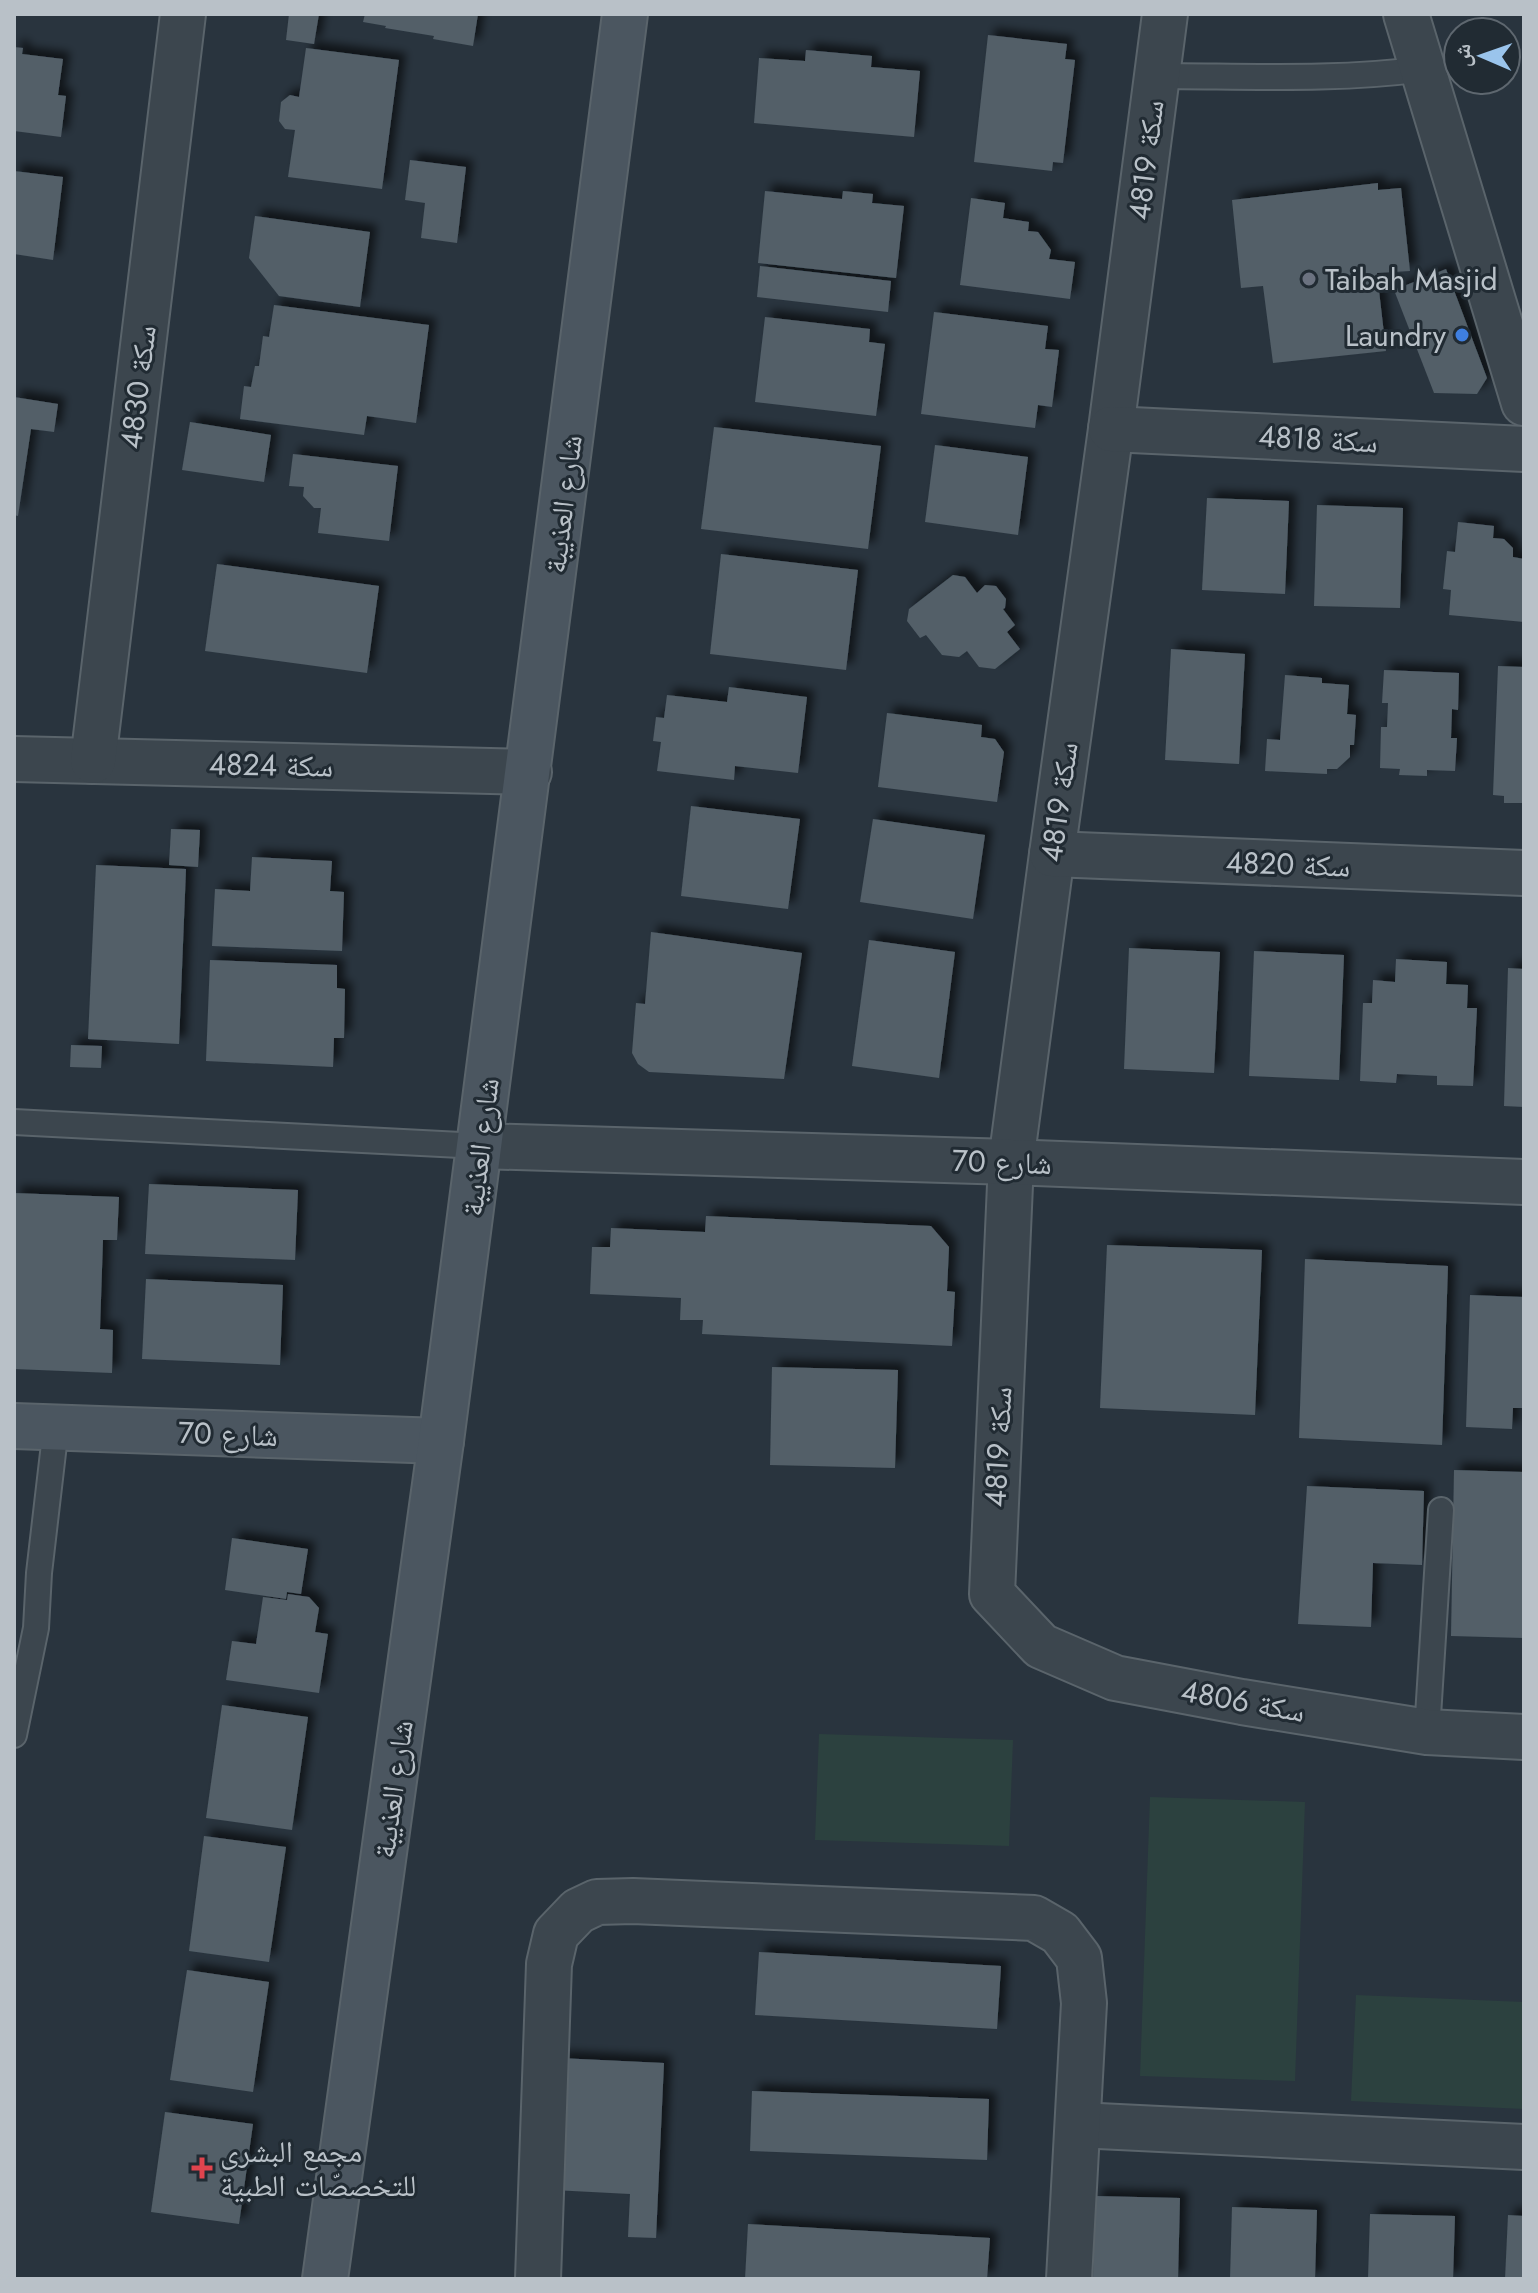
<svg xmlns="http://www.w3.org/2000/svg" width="1538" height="2293" font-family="Jost,'Noto Naskh Arabic',sans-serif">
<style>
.green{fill:#2c413f}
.building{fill:#525f68;filter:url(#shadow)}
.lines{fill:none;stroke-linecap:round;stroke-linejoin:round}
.lane-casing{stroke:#5a646b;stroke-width:28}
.street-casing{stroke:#5a646b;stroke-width:48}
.secondary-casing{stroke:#5a646b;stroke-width:48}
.lane{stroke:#3c464e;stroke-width:24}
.street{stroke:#3c464e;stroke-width:44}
.secondary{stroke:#4b5660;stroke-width:44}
.worship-dot{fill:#6b7280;stroke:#212b33;stroke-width:3}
.shop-dot{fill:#3f7fe0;stroke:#212b33;stroke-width:3}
.health-dot{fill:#e0444e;stroke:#212b33;stroke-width:3}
.labels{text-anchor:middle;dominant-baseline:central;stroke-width:6;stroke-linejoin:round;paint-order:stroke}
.street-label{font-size:30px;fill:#b9c1c8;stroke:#212b33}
.poi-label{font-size:30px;fill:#b9c1c8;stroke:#212b33;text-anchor:start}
</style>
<defs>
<filter id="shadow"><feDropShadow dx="7" dy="-7" stdDeviation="4" flood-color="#0009"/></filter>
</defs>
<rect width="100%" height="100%" fill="#29343e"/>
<g class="green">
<path d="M819 1734 1013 1740 1009 1846 815 1840Z"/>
<path d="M1150 1797 1305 1802 1295 2081 1140 2076Z"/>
<path d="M1356 1995 1524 2002V2109L1351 2101Z"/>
</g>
<g class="building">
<path d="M289 14H319L314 44 286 40Z"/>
<path d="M365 14H478L473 46 433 39 434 36 385 28 386 26 363 22Z"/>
<path d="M988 35 1067 44 1065 59 1075 60 1063 163 1053 162 1052 171 974 162Z"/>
<path d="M14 47 23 48 22 54 63 59 58 95 66 96 61 137 14 131Z"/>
<path d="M306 48 399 60 382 189 288 177 295 130 285 129 279 121 281 102 290 95 299 97Z"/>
<path d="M806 50 872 56 871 67 920 71 914 137 754 123 759 58 805 61Z"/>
<path d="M410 160 466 167 457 243 421 238 425 203 405 200Z"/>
<path d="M14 171 63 177 53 260 14 254Z"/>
<path d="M1378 183V190L1401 188 1410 271 1377 273 1386 351 1273 363 1263 286 1241 288 1232 200Z"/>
<path d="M765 191 842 199 843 191 873 194 872 203 904 206 896 278 758 263Z"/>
<path d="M971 198 1005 203 1003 218 1029 222 1028 231 1038 232 1051 250 1049 259 1075 262 1070 299 960 285Z"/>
<path d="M255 216 370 232 360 307 279 296 249 258Z"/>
<path d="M760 266 891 281 888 312 757 297Z"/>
<path d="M1446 269 1487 378 1477 394 1434 393 1394 290Z"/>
<path d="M274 305 429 325 416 423 367 416 364 435 240 419 244 386 251 387 255 366H259L263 336 269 337Z"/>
<path d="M934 312 1048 326 1045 349 1059 350 1052 407 1038 405 1035 428 921 414Z"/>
<path d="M765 317 870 329 869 342 885 344 876 416 755 402Z"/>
<path d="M14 397 58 404 54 432 31 429 18 516 14 515Z"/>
<path d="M190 422 271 435 264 482 182 470Z"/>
<path d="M714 427 881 446 868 549 701 529Z"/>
<path d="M935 445 1028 457 1018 535 925 522Z"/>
<path d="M293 454 398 466 389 541 318 533 321 508H314L303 496 304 487 289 486Z"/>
<path d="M1207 498 1289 501 1285 594 1202 590Z"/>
<path d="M1317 505 1403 508 1400 608 1314 606Z"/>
<path d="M1458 522 1494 526 1493 538 1504 539 1513 548V557L1524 559V622L1449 615 1451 590 1443 589 1447 551 1455 552Z"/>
<path d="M721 554 858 570 846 670 710 654Z"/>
<path d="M217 564 379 586 367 673 205 651Z"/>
<path d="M953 575 965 577 977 593 985 585 996 586 1006 599 1005 608 1003 609 1015 625 1007 632 1020 649 995 669 979 667 967 651 959 657 942 655 926 635 920 638 907 621 909 609Z"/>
<path d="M1171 649 1245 654 1239 764 1165 760Z"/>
<path d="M1498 666 1524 667V803H1504V796L1493 795Z"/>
<path d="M1384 670 1459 673 1458 710 1452 709 1451 738H1457L1455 771 1427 770V776L1399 775 1400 769 1380 768 1381 727H1387L1388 703H1382Z"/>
<path d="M1285 675 1322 678V683L1349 685 1347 714 1356 715 1354 745H1350V757L1337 769H1327V774L1265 771 1267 739 1280 740Z"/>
<path d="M729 687 807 697 798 773 735 766 734 780 657 771 661 742 653 741 656 717 664 718 667 695 727 702Z"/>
<path d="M887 713 982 725 981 737 995 739 1004 752 997 802 878 787Z"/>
<path d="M691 806 800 819 788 909 681 896Z"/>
<path d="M873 819 985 835 973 919 860 902Z"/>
<path d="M171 829 200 830 198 867 169 865Z"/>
<path d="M252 857 332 861 330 891 344 892 342 951 212 946 215 889 250 891Z"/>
<path d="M96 865 186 869 179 1044 88 1039Z"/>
<path d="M651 932 802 953 784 1079 649 1072 638 1064 632 1053 636 1003 645 1004Z"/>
<path d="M869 940 955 952 939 1078 852 1066Z"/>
<path d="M1129 948 1220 952 1214 1073 1124 1069Z"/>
<path d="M1254 951 1344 955 1339 1080 1249 1076Z"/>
<path d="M1396 959 1447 962 1446 984 1468 985 1467 1008H1477L1473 1086 1437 1085V1076L1397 1074 1396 1083 1360 1081 1363 1003H1372L1373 980 1395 982Z"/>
<path d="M210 960 337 965V988L345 989 344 1038H334L333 1067 206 1061Z"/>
<path d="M1508 968 1524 969V1107L1504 1106Z"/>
<path d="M71 1045 102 1046 101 1068 70 1067Z"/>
<path d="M149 1184 298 1190 295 1260 145 1254Z"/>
<path d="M14 1193 119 1197 117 1240H103L100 1329 113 1330 112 1373 14 1369Z"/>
<path d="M706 1216 931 1226 949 1247 947 1291 955 1292 952 1346 702 1334 703 1320H680L681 1298 590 1294 592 1247H610L611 1228 705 1232Z"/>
<path d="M1107 1245 1262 1250 1255 1415 1100 1408Z"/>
<path d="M1305 1259 1448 1266 1442 1445 1299 1438Z"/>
<path d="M146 1279 283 1285 280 1365 142 1359Z"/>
<path d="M1470 1295 1524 1297V1408H1513L1512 1429 1466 1427Z"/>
<path d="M772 1367 898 1370 895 1468 770 1465Z"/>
<path d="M1454 1470 1524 1472V1638L1451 1636Z"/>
<path d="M1307 1486 1424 1491 1422 1565 1373 1563 1371 1627 1298 1624Z"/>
<path d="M232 1538 308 1549 301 1594 287 1592 286 1599 225 1590Z"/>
<path d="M288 1594 309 1597 319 1608 315 1632 328 1634 319 1693 226 1680 232 1641 256 1644 263 1597 287 1600Z"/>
<path d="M222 1705 308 1717 292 1830 206 1818Z"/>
<path d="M204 1836 286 1847 269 1962 189 1951Z"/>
<path d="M759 1952 1001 1966 997 2029 755 2015Z"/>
<path d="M187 1970 269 1982 253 2092 170 2080Z"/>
<path d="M559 2058 664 2063 656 2238 628 2237 630 2194 553 2190Z"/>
<path d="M752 2091 989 2099 987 2160 750 2151Z"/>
<path d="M165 2112 253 2124 239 2224 151 2212Z"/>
<path d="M1095 2196 1180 2198 1178 2279H1093Z"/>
<path d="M1232 2207 1317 2210 1315 2279H1230Z"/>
<path d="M1370 2214 1455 2216 1453 2279H1368Z"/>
<path d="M1508 2215 1524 2216V2279H1505Z"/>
<path d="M748 2224 990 2238 987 2279H745Z"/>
</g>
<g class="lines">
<g class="lane-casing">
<g id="lane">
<path d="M1157 76C1244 76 1336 81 1423 69"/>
<path d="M14 1122 480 1146"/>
<path d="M1427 1732 1441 1510"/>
<path d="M14 1735 36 1628 39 1573 56 1427"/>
</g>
</g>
<g class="street-casing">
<g id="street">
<path d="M1165 14 1111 429 1052 854 1011 1162 992 1594 1041 1646 1115 1678 1242 1702 1427 1732 1524 1737"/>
<path d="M1406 14 1524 403"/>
<path d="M1111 429 1524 449"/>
<path d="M14 759 529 772"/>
<path d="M93 761 183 14"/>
<path d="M1052 854 1524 873"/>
<path d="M480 1146 1011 1162 1524 1182"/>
<path d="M1078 2125 1524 2147"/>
<path d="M538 2279 549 1964 556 1934 578 1911 597 1902 633 1901 1034 1918 1060 1933 1079 1958 1084 2003 1069 2279"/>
</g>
</g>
<g class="secondary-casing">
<g id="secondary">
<path d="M14 1426 441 1441"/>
<path d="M325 2279 441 1441 625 14"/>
</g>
</g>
<use href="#lane" class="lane"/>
<use href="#street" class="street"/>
<use href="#secondary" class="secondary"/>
</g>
<circle class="worship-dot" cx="1309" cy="279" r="8"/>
<circle class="shop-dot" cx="1462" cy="335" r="8"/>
<path class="health-dot" d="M198 2156h8v8h8v8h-8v8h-8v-8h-8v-8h8z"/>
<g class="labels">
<g class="street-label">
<text transform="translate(1146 160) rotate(-83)">سكة 4819</text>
<text transform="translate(138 387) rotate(-83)">سكة 4830</text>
<text transform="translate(1318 439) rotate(3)">سكة 4818</text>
<text transform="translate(563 504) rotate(-83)">شارع العذيبة</text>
<text transform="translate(271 765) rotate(1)">سكة 4824</text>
<text transform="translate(1059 802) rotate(-82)">سكة 4819</text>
<text transform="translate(1288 864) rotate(2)">سكة 4820</text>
<text transform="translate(480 1147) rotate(-83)">شارع العذيبة</text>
<text transform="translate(1002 1162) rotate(2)">شارع 70</text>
<text transform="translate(228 1434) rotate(2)">شارع 70</text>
<text transform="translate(998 1447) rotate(-87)">سكة 4819</text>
<text transform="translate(1243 1701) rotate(10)">سكة 4806</text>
<text transform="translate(393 1789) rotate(-82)">شارع العذيبة</text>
</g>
<g class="poi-label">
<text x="1325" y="279">Taibah Masjid</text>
<text x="1446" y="335" text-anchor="end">Laundry</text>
<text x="220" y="2151">مجمع البشرى<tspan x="220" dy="34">للتخصصّات الطبية</tspan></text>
</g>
</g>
<rect width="1538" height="2293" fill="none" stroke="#b9c1c8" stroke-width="32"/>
<g transform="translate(1482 56) rotate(272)"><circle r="38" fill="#212b33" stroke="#5e676f" stroke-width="2"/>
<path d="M0-6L14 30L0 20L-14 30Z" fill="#9ac4ec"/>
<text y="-12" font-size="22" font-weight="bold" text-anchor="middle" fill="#b9c1c8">ش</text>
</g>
</svg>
